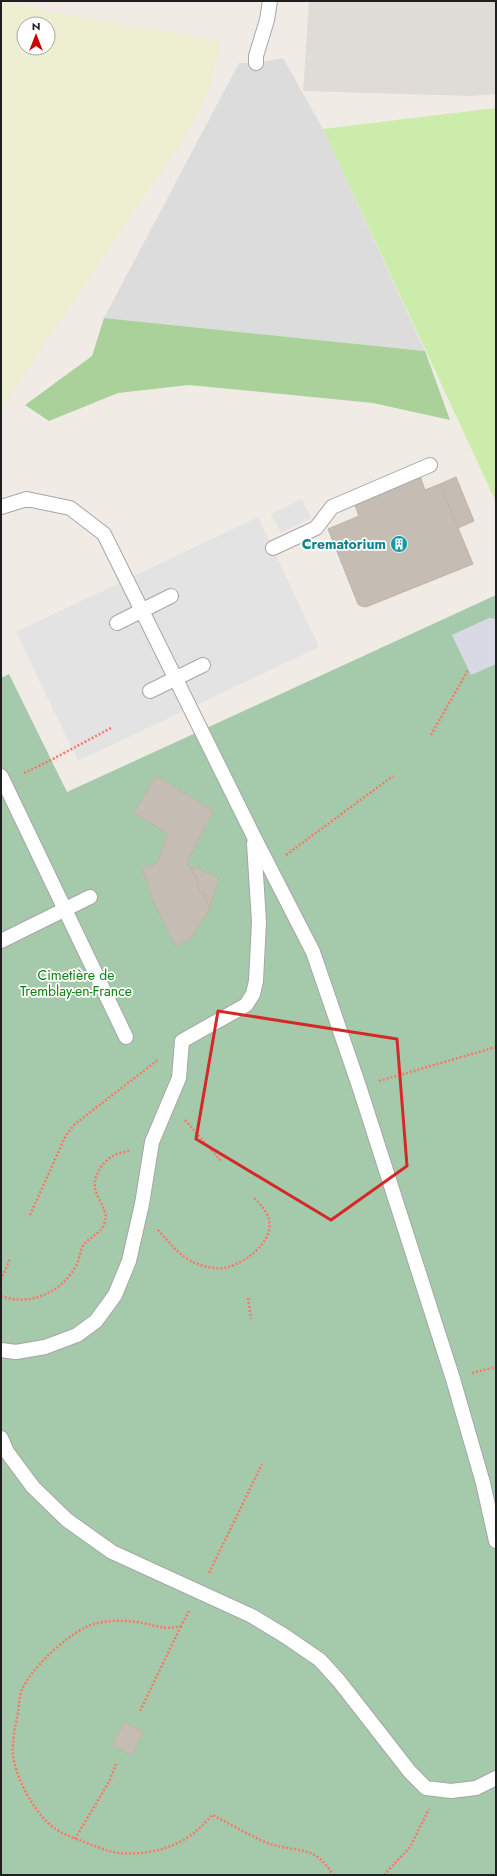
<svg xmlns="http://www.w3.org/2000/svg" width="497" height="1876" font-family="Jost,sans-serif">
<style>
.residential{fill:#dddcdc}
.airport{fill:#dfdcd7}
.farmland{fill:#edefd0;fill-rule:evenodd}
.grass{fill:#cbecaa}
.forest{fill:#aad199}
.cemetery{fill:#a5caab}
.parking{fill:#e3e3e3}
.plaza{fill:#d9d9e6}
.building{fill:#c5bcb4;stroke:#c2b3a7}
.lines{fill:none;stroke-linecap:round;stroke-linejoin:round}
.lane-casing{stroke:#a6a6a6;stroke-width:16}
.path{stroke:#fe7669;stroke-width:2.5;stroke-dasharray:2 2;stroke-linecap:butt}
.lane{stroke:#fff;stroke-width:14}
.marked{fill:none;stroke:#d62828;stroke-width:3;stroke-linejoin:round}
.labels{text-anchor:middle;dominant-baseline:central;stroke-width:3.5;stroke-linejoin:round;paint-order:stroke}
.culture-label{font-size:14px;font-weight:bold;fill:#0d838f;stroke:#fff;text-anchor:end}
.park-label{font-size:14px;fill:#088211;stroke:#fff}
</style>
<rect width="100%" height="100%" fill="#f0ece5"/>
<path class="residential" d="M283 58 323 129 425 351 104 318 239 63H256Z"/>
<path class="airport" d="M309 1H496V94L472 96 303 91Z"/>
<path class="farmland" d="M1 1 98 21 220 41 210 87 186 135 1 408ZM24 24H48V48H24Z"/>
<path class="grass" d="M496 108V502L323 129Z"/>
<path class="forest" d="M104 318 425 351 450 420 373 403 189 385 118 393 49 421 25 405 92 356Z"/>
<path class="cemetery" d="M496 595V1875H1V678L9 674 67 792Z"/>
<g class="parking">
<path d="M302 499 311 518 281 533 271 514Z"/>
<path d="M258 517 319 647 78 761 16 632Z"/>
</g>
<path class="plaza" d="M489 618 496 619V664L471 675 452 635Z"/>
<g class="building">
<path d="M420 476 425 490 440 484 473 564 366 607 361 606 358 604 328 529 359 516 354 503Z"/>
<path d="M456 477 474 521 458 528 440 484Z"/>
<path d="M156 776 214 811 203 830 187 863 199 884 197 885 200 893 203 891 210 908 190 939 176 946 155 905 142 868 157 863 168 833 134 813Z"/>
<path d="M191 866 219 878 210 908 203 891 200 893 197 885 199 884Z"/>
<path d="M124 1722 143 1732 132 1755 113 1745Z"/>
</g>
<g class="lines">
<g class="lane-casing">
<g id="lane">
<path d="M256 63V56L267 20 270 1"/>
<path d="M1 507 27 499 70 508 104 534 254 837 313 952 359 1086 453 1379 483 1483 496 1541"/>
<path d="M273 548 316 528 332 507 430 465"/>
<path d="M117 623 171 596"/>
<path d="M150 691 203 665"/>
<path d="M1 776 126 1037"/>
<path d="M1 941 90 897"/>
<path d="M1 1350 16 1352 45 1347 77 1335 96 1321 115 1295 129 1261 142 1204 152 1142 179 1078 182 1041 246 1005 253 994 256 981 259 922 254 843"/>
<path d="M1 1438 7 1452 33 1487 67 1520 112 1552 252 1616 285 1636 320 1660 339 1681 410 1772 426 1788 451 1791 476 1788 496 1778"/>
</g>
</g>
<g class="path">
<path d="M431 735 468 670"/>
<path d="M24 773 51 760 111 728"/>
<path d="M286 855 393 776"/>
<path d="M379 1081 496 1047"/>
<path d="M185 1120 222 1162"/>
<path d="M30 1215 66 1135 75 1124 159 1059"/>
<path d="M158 1230C169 1242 179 1256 195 1263 204 1267 218 1270 228 1267 248 1262 279 1237 267 1214 263 1207 258 1202 253 1197"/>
<path d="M1 1280 10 1259"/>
<path d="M1 1296C30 1307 62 1292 76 1266 80 1259 80 1248 85 1243 92 1236 103 1232 105 1221 108 1213 99 1200 96 1192 91 1178 102 1161 115 1155 119 1153 125 1152 130 1151"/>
<path d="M248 1298 251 1319"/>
<path d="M472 1373 496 1367"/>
<path d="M209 1573 262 1464"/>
<path d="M189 1611 181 1626C166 1630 157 1626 143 1623 125 1620 103 1619 86 1627 65 1637 29 1670 21 1692 19 1699 19 1706 18 1713 15 1726 12 1742 13 1755 16 1778 31 1805 47 1822 59 1834 77 1839 92 1845 98 1847 104 1850 109 1851 136 1858 174 1850 195 1832 201 1827 207 1821 212 1815 231 1824 251 1837 270 1844 299 1853 314 1844 333 1875"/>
<path d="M140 1711 181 1626"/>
<path d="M75 1839 110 1780 116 1764"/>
<path d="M384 1875 410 1847 429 1809"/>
</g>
<use href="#lane" class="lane"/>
</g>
<path class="marked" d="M218 1011 397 1039 407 1166 331 1220 196 1139Z"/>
<defs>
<g id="building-disc" transform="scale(0.9)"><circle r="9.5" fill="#0f9aa8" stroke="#fff"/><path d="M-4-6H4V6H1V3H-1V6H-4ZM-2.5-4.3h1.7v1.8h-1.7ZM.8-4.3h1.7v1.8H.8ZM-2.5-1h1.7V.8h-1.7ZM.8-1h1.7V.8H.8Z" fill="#fff"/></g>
</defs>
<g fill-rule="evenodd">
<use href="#building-disc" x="399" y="544"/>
</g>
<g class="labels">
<g class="culture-label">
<text x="386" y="544">Crematorium</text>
</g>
<g class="park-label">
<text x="76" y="975">Cimetière de<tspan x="76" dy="16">Tremblay-en-France</tspan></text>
</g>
</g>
<rect width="497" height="1876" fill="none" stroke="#1f1f1f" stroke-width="4"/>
<g transform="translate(36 36)"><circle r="19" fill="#ffffff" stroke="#a5a5a5"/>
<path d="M0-3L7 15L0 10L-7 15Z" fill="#ce0003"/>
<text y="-6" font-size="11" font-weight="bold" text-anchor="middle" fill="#1f1f1f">N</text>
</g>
</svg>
